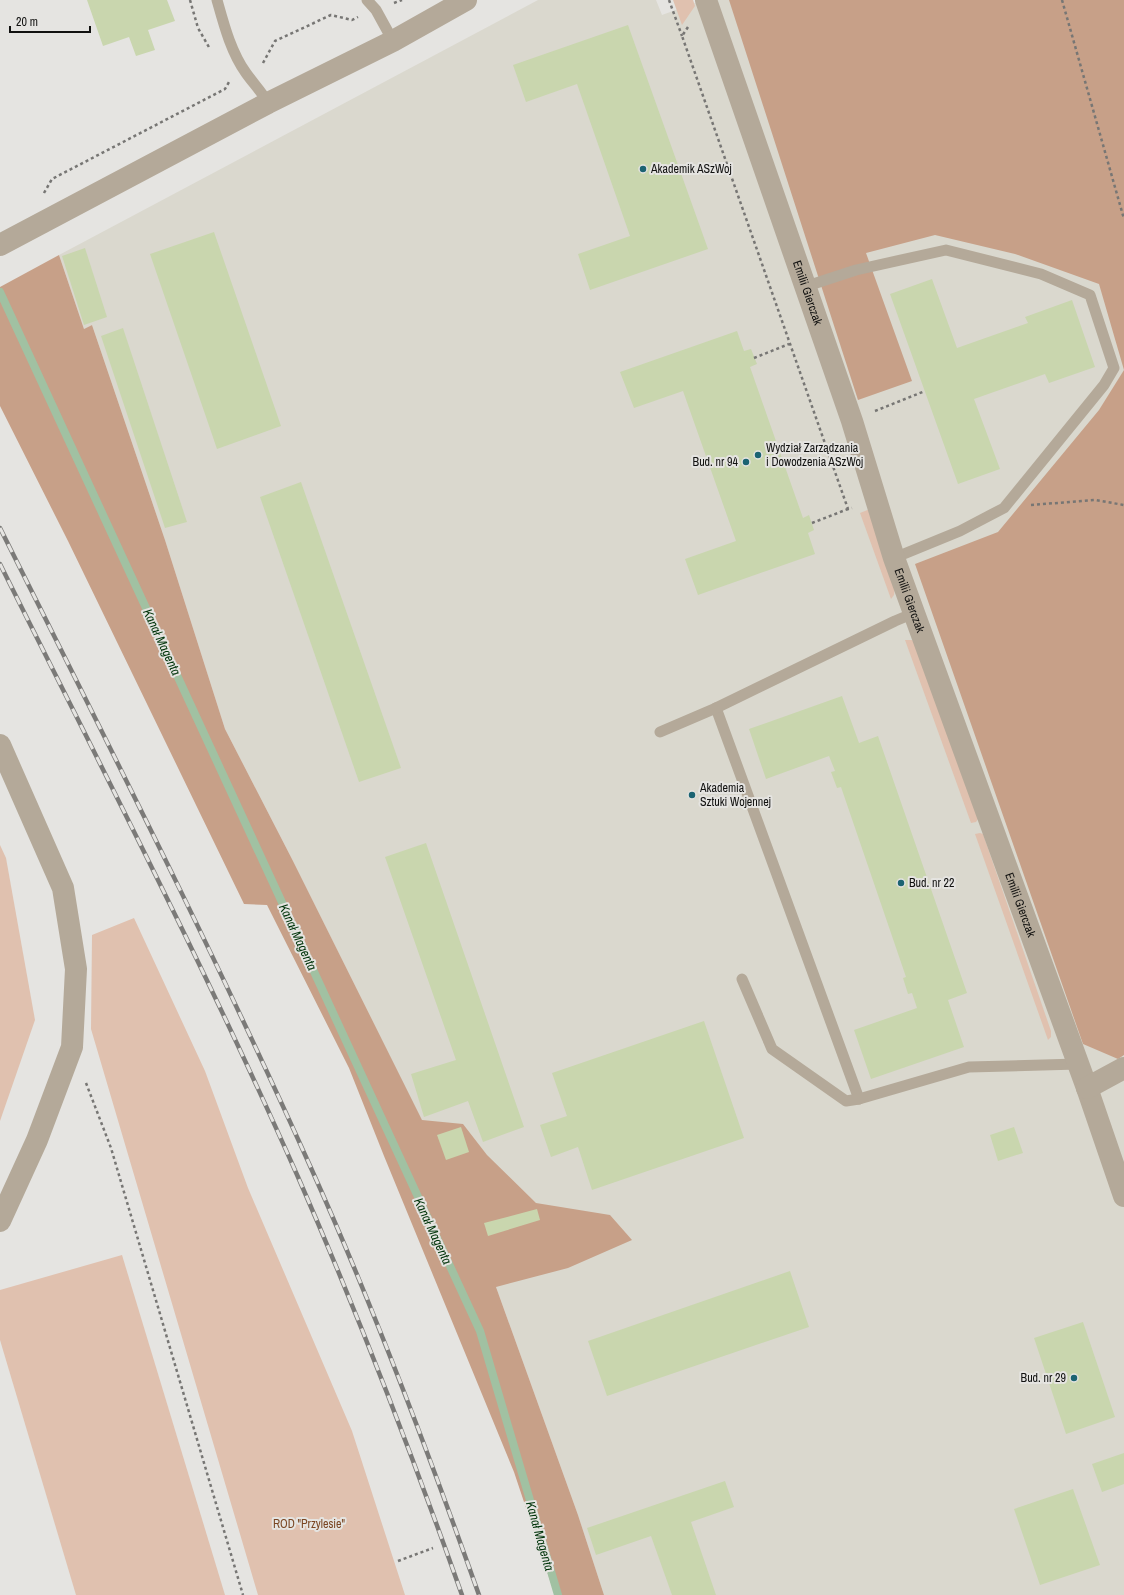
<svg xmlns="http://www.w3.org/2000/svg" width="1124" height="1595" font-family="'Archivo Narrow',sans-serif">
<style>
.built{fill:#dad8ce}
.green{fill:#e0c1af}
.forest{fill:#c7a088}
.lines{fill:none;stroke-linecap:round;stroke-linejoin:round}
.stream{stroke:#a1c1a2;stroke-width:8}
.building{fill:#c9d6ae}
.path{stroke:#777674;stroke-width:2.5;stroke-dasharray:3 3;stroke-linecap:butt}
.lane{stroke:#b4a999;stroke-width:11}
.street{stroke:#b4a999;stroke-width:22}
.rail-casing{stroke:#7b7a78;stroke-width:4.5}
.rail{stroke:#e5e4e1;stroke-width:3;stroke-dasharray:9;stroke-linecap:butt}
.poi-dot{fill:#1b6372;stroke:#e5e4e1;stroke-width:1.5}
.labels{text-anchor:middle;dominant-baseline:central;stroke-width:4;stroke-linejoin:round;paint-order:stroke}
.poi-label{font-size:12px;fill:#111110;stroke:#e5e4e1;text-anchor:start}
.street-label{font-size:12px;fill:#111110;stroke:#e5e4e1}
.park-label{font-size:12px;fill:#7a4622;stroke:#e5e4e1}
.water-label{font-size:13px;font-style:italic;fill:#00340a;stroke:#e5e4e1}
</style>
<rect width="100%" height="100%" fill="#e5e4e1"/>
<path class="built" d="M538 0H656L662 15 703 0H1124V1595H604L578 1515 496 1287 422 1121 293 861 225 729 165 540 92 325 84 329 59 255Z"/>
<g class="green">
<path d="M673 0H693L695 6 682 25Z"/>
<path d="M870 509 895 587 894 595 891 599 860 513Z"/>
<path d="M905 640H912L916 645 978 819 976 822 971 823Z"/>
<path d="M980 833 983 834 1051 1031V1037L1048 1040 975 834Z"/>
<path d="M0 845 6 858 35 1020 0 1121Z"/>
<path d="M134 918 205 1071 248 1188 352 1431 405 1595H258L91 1029 92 935Z"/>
<path d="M122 1255 225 1595H76L0 1340V1290Z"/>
</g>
<g class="forest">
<path d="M729 0H1124V1055L1118 1059 1083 1044 915 564 998 532 1099 410 1124 370 1099 284 1015 254 935 235 866 253 912 381 858 400Z"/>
<path d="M59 255 84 329 92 325 165 540 225 729 293 861 422 1120 463 1124 487 1155 536 1203 610 1215 632 1240 568 1268 496 1287 578 1515 604 1595H555L514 1472 384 1156 349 1068 267 905 244 904 68 541 0 406V287Z"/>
</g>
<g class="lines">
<path class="stream" d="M0 292 480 1331 558 1595"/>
</g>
<g class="building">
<path d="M87 0H167L175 21 148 30 155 50 136 56 129 37 103 46Z"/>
<path d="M628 25 708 249 590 290 578 254 630 236 577 84 526 102 513 65Z"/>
<path d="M214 232 281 426 217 449 150 254Z"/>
<path d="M85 248 107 317 84 325 62 256Z"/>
<path d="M932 279 957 348 1028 323 1025 317 1072 300 1095 367 1049 383 1045 374 974 399 1000 469 958 484 890 294Z"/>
<path d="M123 328 187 522 165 528 101 336Z"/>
<path d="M737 331 744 351 751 349 757 364 750 367 803 518 809 515 814 530 808 533 815 554 698 595 685 559 736 541 683 391 634 408 620 372Z"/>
<path d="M301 482 401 768 359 782 260 497Z"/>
<path d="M842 696 859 743 878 736 967 993 948 1000 964 1047 871 1079 854 1030 917 1008 912 993 908 994 903 978 906 977 841 787 837 788 831 772 835 771 829 756 766 779 749 729Z"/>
<path d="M426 843 524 1127 483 1142 468 1101 424 1117 411 1074 456 1060 385 857Z"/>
<path d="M704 1021 744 1138 592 1190 578 1147 551 1157 540 1125 567 1116 552 1073Z"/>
<path d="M461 1127 469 1152 446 1160 437 1135Z"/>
<path d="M1014 1127 1023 1153 998 1161 990 1135Z"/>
<path d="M537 1209 540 1220 488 1236 484 1223Z"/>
<path d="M790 1271 809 1327 607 1396 588 1341Z"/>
<path d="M1083 1322 1115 1417 1066 1434 1034 1338Z"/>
<path d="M1124 1453V1484L1102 1492 1092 1464Z"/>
<path d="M725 1481 734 1507 691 1522 716 1595H672L651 1536 596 1555 587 1528Z"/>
<path d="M1073 1489 1100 1565 1040 1585 1014 1509Z"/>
</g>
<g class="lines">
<g class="path">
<path d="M190 0 198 28 210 49"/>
<path d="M669 0 682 36"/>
<path d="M1062 0 1124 219"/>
<path d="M394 3 402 0"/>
<path d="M688 27 682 36 848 509 852 508"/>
<path d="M263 63 275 41 331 15 352 20 358 17"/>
<path d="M44 193 52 179 225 89 229 82"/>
<path d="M754 358 789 344"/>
<path d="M875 411 925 391"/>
<path d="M827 449 833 442"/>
<path d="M1031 505 1095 500 1124 505"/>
<path d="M812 523 848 509"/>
<path d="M86 1083 111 1148 243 1595"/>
<path d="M398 1561 433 1548"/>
</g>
<g class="lane">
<path d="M217 0C224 25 231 52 246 73 253 83 262 92 268 103"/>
<path d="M367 0 376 10 393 41"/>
<path d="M804 287 856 270 946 250 1041 274 1090 295 1114 368 1104 385 1004 508 960 531 894 558"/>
<path d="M716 708 859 1099"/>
<path d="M660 732 716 708 895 621 914 613"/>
<path d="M742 979 772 1049 846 1101 859 1099 969 1067 1078 1064"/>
</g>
<g class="street">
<path id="s1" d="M706 0 852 421 894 558 914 613 1087 1088 1124 1196"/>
<path d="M0 245 268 103 393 41 466 0"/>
<path d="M0 745 63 888 76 969 72 1047 37 1140 0 1221"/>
<path d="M1087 1088 1124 1068"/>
</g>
<g class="rail-casing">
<g id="rail">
<path d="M0 528C106 740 214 952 311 1168 374 1308 428 1451 479 1595"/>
<path d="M0 564C101 767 206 969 298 1177 358 1314 412 1454 462 1595"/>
</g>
</g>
<use href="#rail" class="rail"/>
</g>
<g class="poi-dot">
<circle cx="643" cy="169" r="4"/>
<circle cx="758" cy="455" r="4"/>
<circle cx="746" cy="462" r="4"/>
<circle cx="692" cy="795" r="4"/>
<circle cx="901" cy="883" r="4"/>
<circle cx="1074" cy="1378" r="4"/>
</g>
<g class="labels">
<g class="poi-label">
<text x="651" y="169">Akademik ASzWoj</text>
<text x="766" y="448">Wydział Zarządzania<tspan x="766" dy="14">i Dowodzenia ASzWoj</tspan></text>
<text x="738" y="462" text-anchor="end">Bud. nr 94</text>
<text x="700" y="788">Akademia<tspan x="700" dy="14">Sztuki Wojennej</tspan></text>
<text x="909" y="883">Bud. nr 22</text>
<text x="1066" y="1378" text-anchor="end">Bud. nr 29</text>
</g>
<g class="street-label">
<text stroke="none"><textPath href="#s1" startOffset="310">Emilii Gierczak</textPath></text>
<text stroke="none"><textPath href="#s1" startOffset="634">Emilii Gierczak</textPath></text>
<text stroke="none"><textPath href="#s1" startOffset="958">Emilii Gierczak</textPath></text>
</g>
<g class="park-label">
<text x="309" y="1524">ROD "Przylesie"</text>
</g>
<g class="water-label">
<text transform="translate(162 642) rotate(65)">Kanał Magenta</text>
<text transform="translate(298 937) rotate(65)">Kanał Magenta</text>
<text transform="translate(433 1231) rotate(65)">Kanał Magenta</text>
<text transform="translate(540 1536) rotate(74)">Kanał Magenta</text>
</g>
</g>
<path d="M10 26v6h80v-6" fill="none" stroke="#111110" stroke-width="2"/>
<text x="16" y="26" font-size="12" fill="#111110" stroke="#e5e4e1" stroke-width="3" paint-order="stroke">20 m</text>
</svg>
